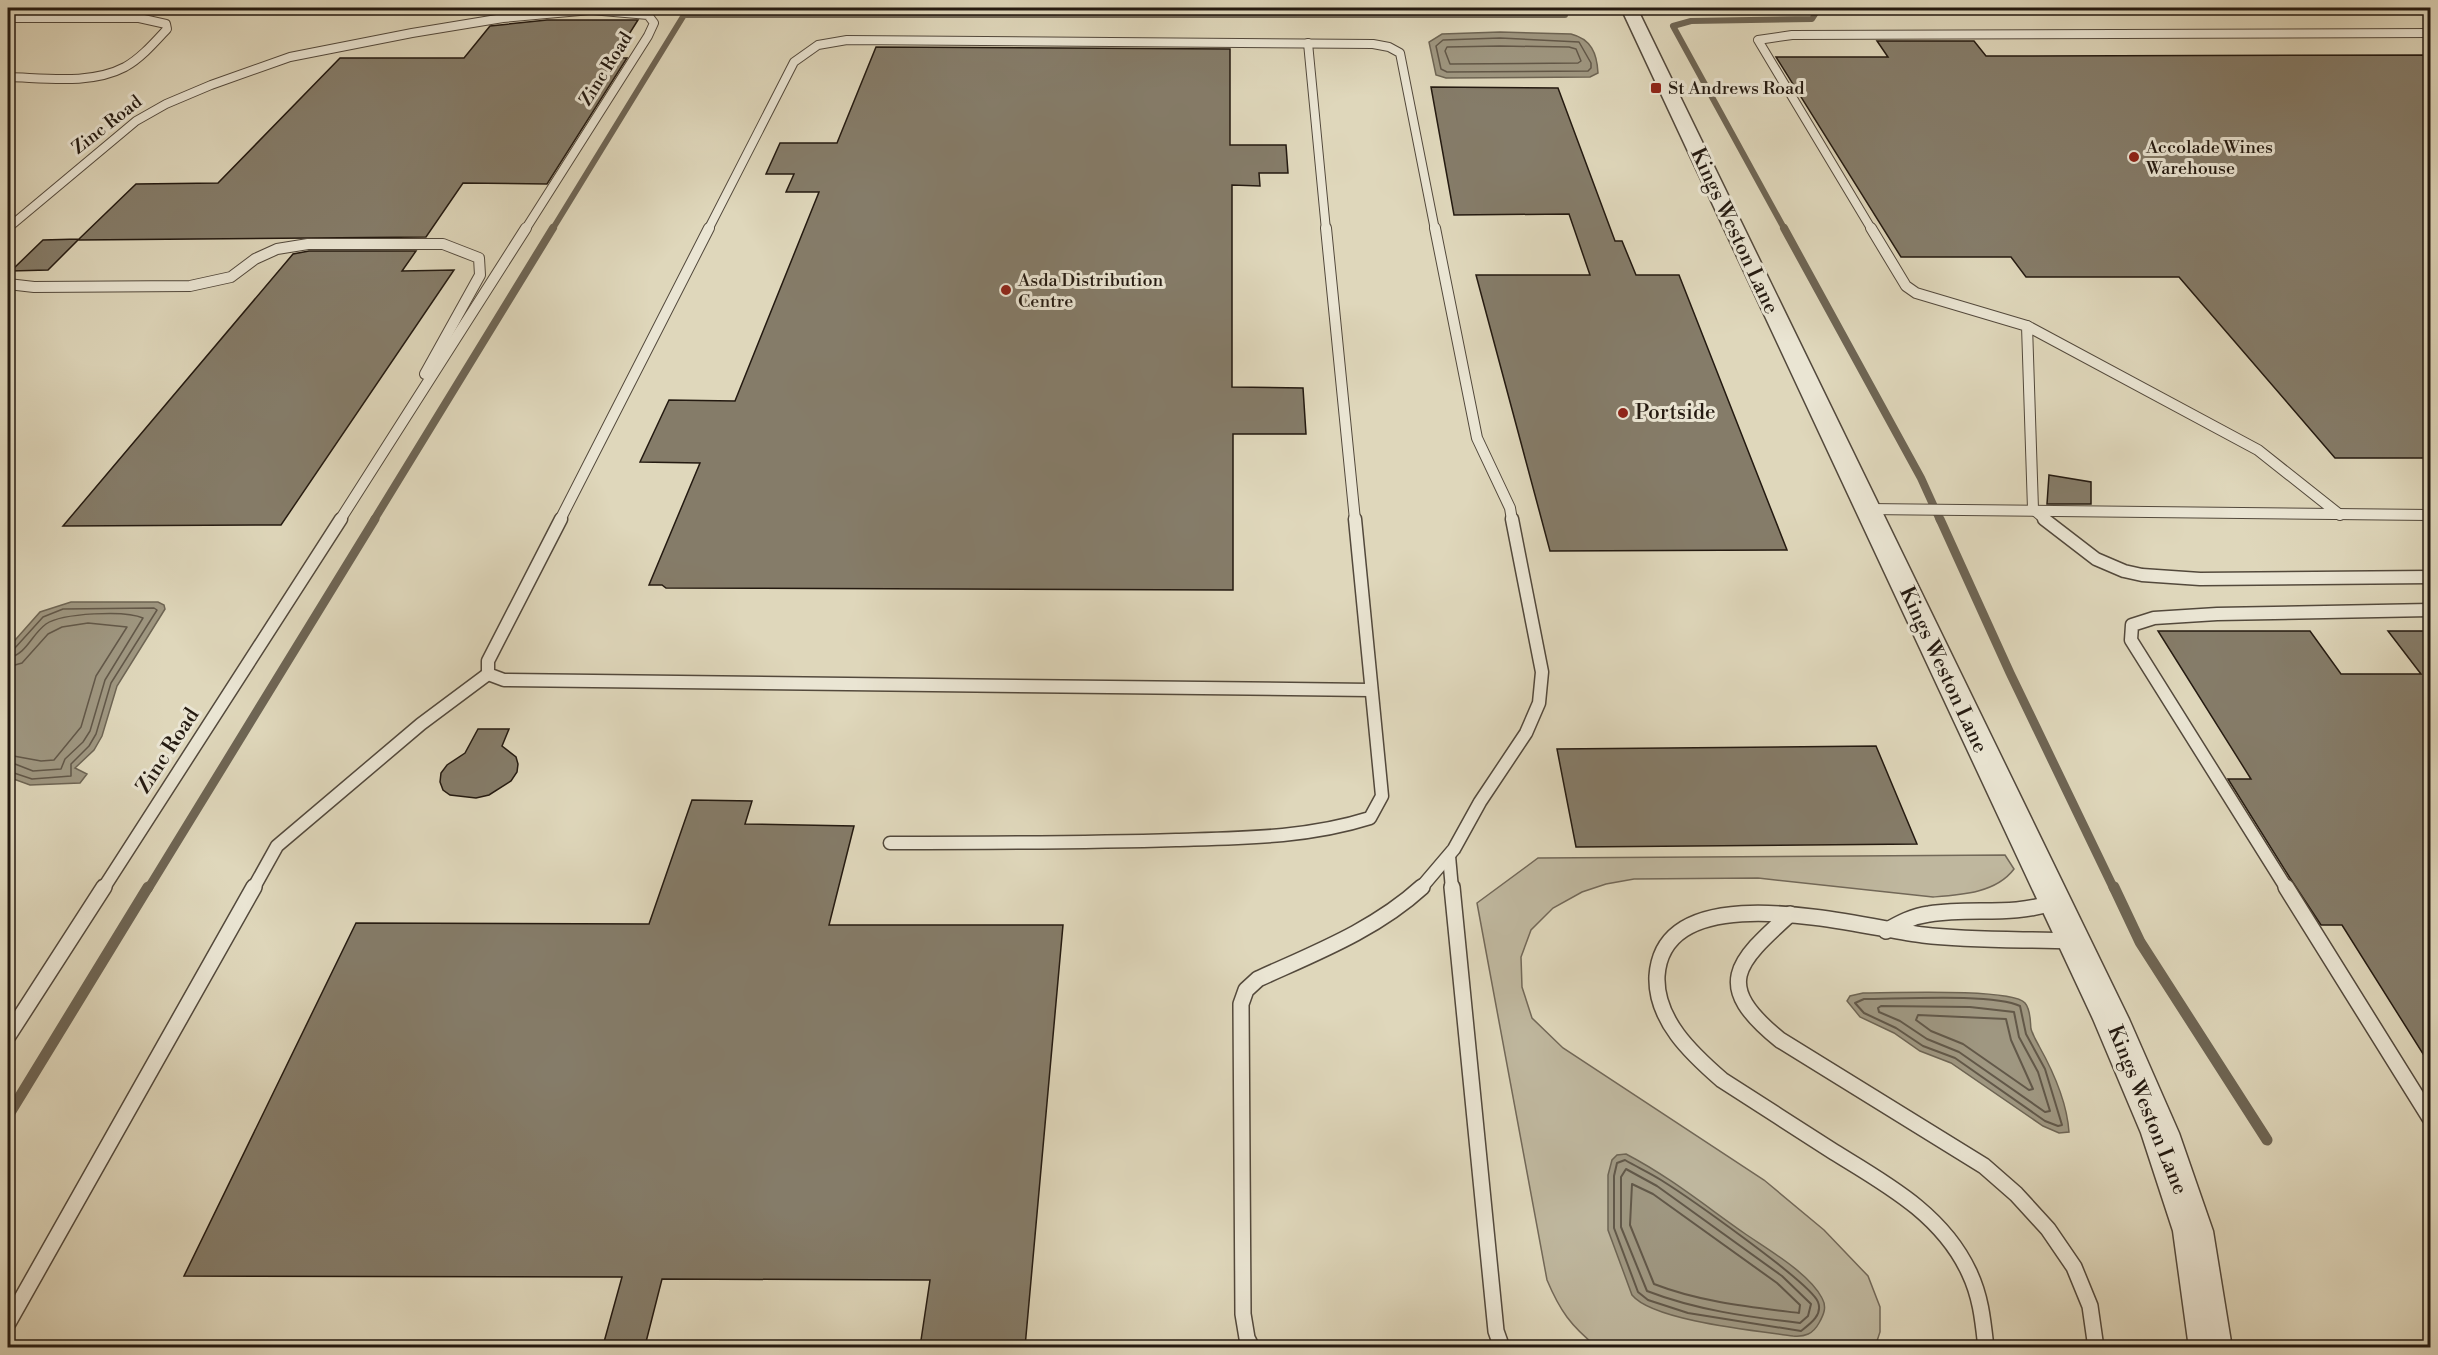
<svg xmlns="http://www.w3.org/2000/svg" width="2438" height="1355" font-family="'Libre Bodoni',serif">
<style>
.green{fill:#bfb79e;stroke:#726858;stroke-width:1.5}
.water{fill:#9f9781;stroke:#6e6554;stroke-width:1.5}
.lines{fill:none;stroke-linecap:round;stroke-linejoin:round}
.shore-far1{stroke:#625849;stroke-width:1.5}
.shore{stroke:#625849;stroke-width:2}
.stream-far3{stroke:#6e6554;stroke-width:6}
.stream-far2{stroke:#6e6554;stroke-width:8}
.stream-far1{stroke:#6e6554;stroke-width:9}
.stream{stroke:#6e6554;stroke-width:11}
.building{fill:#857c69;stroke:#241a11;stroke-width:1.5}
.service-far3-casing{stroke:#53493c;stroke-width:10}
.service-far2-casing{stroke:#53493c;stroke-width:12}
.service-far1-casing{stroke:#53493c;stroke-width:15}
.service-casing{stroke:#53493c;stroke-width:18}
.tertiary-casing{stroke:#53493c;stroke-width:3}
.service-far3{stroke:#eae5d3;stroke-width:8}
.service-far2{stroke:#eae5d3;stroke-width:10}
.service-far1{stroke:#eae5d3;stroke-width:12}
.service{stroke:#eae5d3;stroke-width:15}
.tertiary{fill:#eae5d3;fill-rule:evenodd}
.poi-dot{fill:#8f2418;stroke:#eae5d3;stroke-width:2}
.labels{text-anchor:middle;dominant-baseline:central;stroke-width:6;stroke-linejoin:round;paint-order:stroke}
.far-street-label{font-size:18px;fill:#241a11;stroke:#eae5d3}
.far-poi-label{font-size:18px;fill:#241a11;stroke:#eae5d3;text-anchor:start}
.street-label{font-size:21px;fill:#241a11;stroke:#eae5d3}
.poi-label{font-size:21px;fill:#241a11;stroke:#eae5d3;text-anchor:start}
</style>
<rect width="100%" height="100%" fill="#dfd7bb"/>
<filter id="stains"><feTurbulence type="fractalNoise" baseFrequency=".00333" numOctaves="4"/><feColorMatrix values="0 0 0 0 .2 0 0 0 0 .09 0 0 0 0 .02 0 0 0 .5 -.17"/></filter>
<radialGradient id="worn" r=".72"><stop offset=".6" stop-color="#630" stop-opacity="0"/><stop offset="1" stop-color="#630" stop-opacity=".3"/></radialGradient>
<path class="green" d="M2005 855 2014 869C1996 893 1961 895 1933 897L1758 878 1634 879 1606 884 1582 892 1553 908 1531 930 1521 957 1522 987 1532 1018 1563 1048 1764 1180 1824 1230 1868 1276 1880 1307V1332L1875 1347H1597C1571 1326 1560 1311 1547 1280L1477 903 1538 858Z"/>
<g class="water">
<path d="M1500 32 1571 34C1591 39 1597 53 1598 73L1590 77 1446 78 1436 75 1429 42 1442 34Z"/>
<path d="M71 602H158L164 605 165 609 117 686 102 736 94 750 75 768 87 774 80 783 30 785 8 777V648L40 612Z"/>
<path d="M1863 993C1889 993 2012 988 2025 1003 2031 1010 2030 1021 2031 1029 2033 1035 2036 1041 2039 1046 2053 1071 2067 1103 2069 1132L2059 1133 2043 1126 1951 1063 1920 1051 1894 1033 1860 1017 1847 1001 1850 996Z"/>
<path d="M1626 1154C1670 1177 1704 1205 1744 1233 1767 1249 1809 1273 1822 1298 1827 1307 1824 1314 1819 1323 1813 1334 1805 1337 1793 1336 1758 1331 1653 1321 1632 1295L1608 1230V1175L1612 1160 1617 1155Z"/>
</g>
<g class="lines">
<g class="shore-far1">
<path d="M1500 38 1579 42 1591 63V68L1588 71 1447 72 1441 69 1436 46 1443 40Z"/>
<path d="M1500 46 1569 47 1576 49 1581 61 1578 63 1450 64 1445 51 1447 47Z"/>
<path d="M8 651 14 649 43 617 63 609 154 608 157 610 111 683 96 734 89 746 71 764V776L32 779 8 771"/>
<path d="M8 658C27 654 31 635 46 624 62 613 126 610 143 618L105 680 90 731 83 742 65 759 61 769 33 771 15 764H8"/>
<path d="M8 667 22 663 48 634 62 627 88 623 127 627 96 676 81 727 54 760 41 761 8 755"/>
</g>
<g class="shore">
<path d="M1864 999C1898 999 1994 993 2020 1006L2026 1034 2045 1069 2062 1125 2058 1126 2045 1121 1955 1058 1923 1046 1896 1028 1864 1013 1855 1003Z"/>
<path d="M1881 1006 1970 1007 2014 1012 2019 1037 2038 1072 2050 1111 2045 1112 1959 1052 1927 1039 1900 1021 1879 1012 1878 1008Z"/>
<path d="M1918 1015 2006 1019 2011 1040 2033 1089 2029 1090 1963 1044 1931 1031 1916 1020Z"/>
<path d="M1625 1160C1637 1167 1650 1173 1661 1180 1685 1195 1811 1283 1818 1302 1823 1315 1810 1324 1801 1331L1688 1313 1648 1300 1638 1292 1614 1228V1176L1617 1163Z"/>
<path d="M1626 1169 1657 1186 1782 1276 1811 1304 1808 1316 1800 1323C1748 1317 1696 1310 1647 1291L1621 1227V1177Z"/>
<path d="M1632 1184 1653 1194 1777 1283 1800 1305 1799 1313C1750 1307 1700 1302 1654 1284L1630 1225Z"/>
</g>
<g class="stream-far3">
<path d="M552 230 684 15H1565"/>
<path d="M1785 230 1673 26 1691 21 1812 19 1819 8"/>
</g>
<g class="stream-far2">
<path d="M1784 228 1921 478 1940 520"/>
<path d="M374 520 553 228"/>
</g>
<g class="stream-far1">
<path d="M1940 519 2010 673 2114 889"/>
<path d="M148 889 375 519"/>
</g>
<g class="stream">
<path d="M2114 887 2140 942 2267 1140"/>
<path d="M8 1116 148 887"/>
</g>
</g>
<g class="building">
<path d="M547 20H638L614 58H627L547 184 463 183 426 237 78 240 48 270 11 271 43 240 79 239 136 184 218 183 340 58H464L490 26Z"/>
<path d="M1877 41H1974L1986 56 2430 55V458H2335L2179 277H2026L2011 257H1901L1776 57H1888Z"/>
<path d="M876 47 1230 49V145H1286L1288 173H1259L1260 186 1232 185V387L1303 388 1306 434H1233V590L666 588 662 585H649L700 463 640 462 669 400 735 401 819 192H786L794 174H766L780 143H837Z"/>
<path d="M1431 87 1558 88 1615 241H1622L1636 275H1679L1787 550 1550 551 1476 275H1590L1569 214 1454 215Z"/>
<path d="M309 251H416L402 271 454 270 281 525 63 526 293 254Z"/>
<path d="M2049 475 2091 482V504H2047Z"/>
<path d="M2158 631H2310L2341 674H2421L2388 631H2430V1065L2342 925H2321L2290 878 2228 779H2251Z"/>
<path d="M478 729H509L502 746 516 757 518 764 517 772 511 781 489 795 476 798 450 795 443 790 440 782 441 773 447 765 465 753Z"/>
<path d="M1876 746 1917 844 1576 847 1557 749Z"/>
<path d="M692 800 752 801 745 824 854 826 829 925H1063L1025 1347H920L930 1280 662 1279 646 1342H604L622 1277 184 1276 356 923 649 924Z"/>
</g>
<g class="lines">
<g class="service-far3-casing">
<g id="service-far3">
<path d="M8 18H139L166 24 167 29C154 43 141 58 125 67 91 85 45 78 8 77"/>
<path d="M1308 43 1326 230"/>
<path d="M8 228 136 121 166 104 211 85 290 57 412 33 503 18 591 10 648 15 654 23 648 36 525 230"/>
<path d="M708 230 794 62 818 45 847 40 1373 44 1389 47 1400 53 1435 230"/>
<path d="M1872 230 1758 40 1792 35 2430 33"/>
</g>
</g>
<g class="service-far2-casing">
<g id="service-far2">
<path d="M1326 228 1355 520"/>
<path d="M1435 228 1477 438 1510 508 1512 520"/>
<path d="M1871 228 1906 286 1916 293 2027 326 2033 509 2046 520"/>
<path d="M8 284 34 287 190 286 231 277 255 259 277 249 308 244H443L479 258 480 275 425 374"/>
<path d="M2027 326 2258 450 2340 515"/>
<path d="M1867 509 2430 515"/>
<path d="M340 520 526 228"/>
<path d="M560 520 709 228"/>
</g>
</g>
<g class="service-far1-casing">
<g id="service-far1">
<path d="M561 519 488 661V674L504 680 1370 690"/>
<path d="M2044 519 2096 559 2124 571 2142 575 2200 579 2430 577"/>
<path d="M890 843C985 843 1081 843 1176 840 1242 838 1307 838 1370 818L1382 796 1355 519"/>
<path d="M1449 856 1452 889"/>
<path d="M103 889 341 519"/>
<path d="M253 889 277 846 421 724 488 674"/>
<path d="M1420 889 1454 849 1480 802 1526 733 1539 703 1542 672 1512 519"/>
<path d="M2287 889 2131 640 2132 625 2154 618 2217 614 2430 610"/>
</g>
</g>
<g class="service-casing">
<g id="service">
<path d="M1452 887 1496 1331 1502 1348"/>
<path d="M2286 887 2430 1118"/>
<path d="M1790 914C1736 963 1712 985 1780 1040L1984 1166 2016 1194 2048 1229 2074 1267 2090 1306 2096 1348"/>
<path d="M1886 931C1900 923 1913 916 1929 914 1974 907 2010 917 2055 902"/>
<path d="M8 1036 104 887"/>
<path d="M8 1323 254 887"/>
<path d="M1252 1348 1247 1338 1243 1314 1241 1004 1246 990 1258 979C1315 953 1375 930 1422 887"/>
<path d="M1986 1348C1983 1321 1981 1297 1969 1272 1942 1214 1886 1184 1834 1152 1797 1128 1759 1104 1722 1080 1692 1054 1655 1020 1657 976 1664 871 1862 928 1923 935 1973 941 2023 939 2073 941"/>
</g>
</g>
<g class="tertiary-casing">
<path id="tertiary" d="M1621 8H1637L2129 1019 2179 1133 2213 1231 2232 1348H2189L2173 1231 2141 1133 2093 1019Z"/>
</g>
<use href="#service-far3" class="service-far3"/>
<use href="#service-far2" class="service-far2"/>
<use href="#service-far1" class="service-far1"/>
<use href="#service" class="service"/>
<use href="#tertiary" class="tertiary"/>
</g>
<g class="poi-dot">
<rect x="1650" y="82" width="12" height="12" rx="3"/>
<circle cx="2134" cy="157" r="6"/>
<circle cx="1006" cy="290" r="6"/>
<circle cx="1623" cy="413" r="6"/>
</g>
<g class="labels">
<g class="far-street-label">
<text transform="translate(606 69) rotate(-58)">Zinc Road</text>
<text transform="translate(107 125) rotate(-38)">Zinc Road</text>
</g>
<g class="far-poi-label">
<text x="1668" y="88">St Andrews Road</text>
<text x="2146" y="147">Accolade Wines<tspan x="2146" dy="21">Warehouse</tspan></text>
<text x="1018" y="280">Asda Distribution<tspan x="1018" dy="21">Centre</tspan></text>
</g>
<g class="street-label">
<text transform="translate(1734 231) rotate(65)">Kings Weston Lane</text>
<text transform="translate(1943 670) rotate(65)">Kings Weston Lane</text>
<text transform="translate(168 751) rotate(-57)">Zinc Road</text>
<text transform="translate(2147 1110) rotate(68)">Kings Weston Lane</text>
</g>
<g class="poi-label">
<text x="1635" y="413">Portside</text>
</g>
</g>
<rect width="2438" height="1355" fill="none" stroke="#dfd7bb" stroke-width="30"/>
<rect x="9" y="9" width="2420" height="1337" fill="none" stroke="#241a11" stroke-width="3"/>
<rect x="15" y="15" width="2408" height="1325" fill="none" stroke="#241a11" stroke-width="1.5"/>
<rect width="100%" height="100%" filter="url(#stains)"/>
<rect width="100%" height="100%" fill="url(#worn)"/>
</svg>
